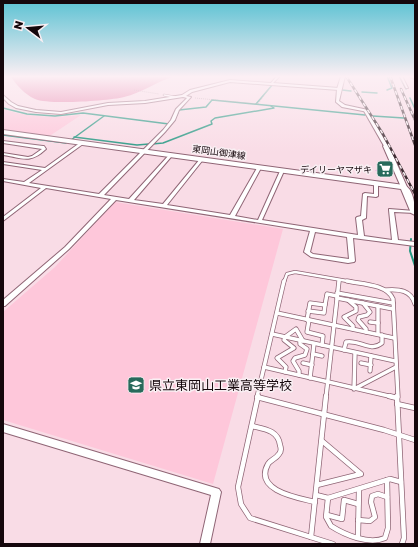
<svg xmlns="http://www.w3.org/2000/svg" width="418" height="547" font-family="'Golos Text','Noto Sans JP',sans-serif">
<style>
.built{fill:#fec7da}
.forest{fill:#e47aa5}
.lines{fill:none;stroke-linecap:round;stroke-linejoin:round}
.stream-far1{stroke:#249882;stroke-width:1.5}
.stream{stroke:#249882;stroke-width:2}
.building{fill:#f398df}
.service-far3-casing{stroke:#8f6575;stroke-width:2.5}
.service-far2-casing{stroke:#8f6575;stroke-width:4}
.service-far1-casing{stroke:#8f6575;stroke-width:5}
.service-casing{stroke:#8f6575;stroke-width:6}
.minor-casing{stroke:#8f6575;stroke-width:2}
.tertiary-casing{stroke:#8f6575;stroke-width:2}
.primary-casing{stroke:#8f6575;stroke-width:2}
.path{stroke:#856f77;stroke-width:1;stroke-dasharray:0.5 1.5;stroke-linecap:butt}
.service-far3{stroke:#fff;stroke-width:1.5}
.service-far2{stroke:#fff;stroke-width:2.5}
.service-far1{stroke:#fff;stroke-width:3.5}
.service{stroke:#fff;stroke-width:4.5}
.minor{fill:#fff;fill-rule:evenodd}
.tertiary{fill:#fff;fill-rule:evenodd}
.primary{fill:#fff;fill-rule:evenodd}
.rail-casing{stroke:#3e2d33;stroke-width:2.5}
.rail{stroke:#f9eff3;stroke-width:1.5;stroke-dasharray:4;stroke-linecap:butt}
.labels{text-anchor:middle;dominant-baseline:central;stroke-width:3;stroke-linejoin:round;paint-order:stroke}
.far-street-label{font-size:9px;fill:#15070c;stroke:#f9eff3}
.far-poi-label{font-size:9px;fill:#15070c;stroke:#f9eff3;text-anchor:end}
.near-poi-label{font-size:13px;fill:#15070c;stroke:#f9eff3;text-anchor:start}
</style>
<rect width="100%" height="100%" fill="#f9dce6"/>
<g class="built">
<path d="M3 109 16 113 36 116 58 117 81 115 48 137 3 131Z"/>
<path d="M115 202 283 229 213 484 3 420V312L55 267Z"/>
</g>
<path class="forest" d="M10 76H175C158 81 141 93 124 97 109 101 48 105 35 99 24 94 17 85 10 76Z"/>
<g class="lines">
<g class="stream-far1">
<path d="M387 76 392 88 387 90"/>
<path d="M399 76 406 89"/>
<path d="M342 90 351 91"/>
<path d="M362 92 377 93"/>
<path d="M410 98 415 109"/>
<path d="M256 104 273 84"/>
<path d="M3 108 27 114 55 116 83 113 169 124 175 120"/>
<path d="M177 115 179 110 206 107 212 100 365 115"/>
<path d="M373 116 404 118"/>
<path d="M3 135 66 143"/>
<path d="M74 137 137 145 149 144"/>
<path d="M71 140 104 116"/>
<path d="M152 144 163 143 212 124 211 121 215 118 274 108 271 106"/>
</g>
<path class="stream" d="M411 239 410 251 415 266"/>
</g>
<path class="building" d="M382 165 391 166 393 173 375 171Z"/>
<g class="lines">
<g class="service-far3-casing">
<path id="service-far3" d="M164 95 175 97"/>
</g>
<g class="service-far2-casing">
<g id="service-far2">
<path d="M284 282 287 274 295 272 353 282"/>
<path d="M339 282V280"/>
</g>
</g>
<g class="service-far1-casing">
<g id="service-far1">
<path d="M347 281C361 284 387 284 393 299L398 397"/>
<path d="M386 290C399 289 411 290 415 304"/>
<path d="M337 293 393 303"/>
<path d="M337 298 393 309"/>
<path d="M348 300 356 307V311L344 317 353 326V329"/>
<path d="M363 303 370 312 367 315 359 317 358 320 366 329V332"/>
<path d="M378 306V334"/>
<path d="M308 311 324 313 325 305"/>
<path d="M277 313 394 338"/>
<path d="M307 320 310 303 325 305 327 294 337 296"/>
<path d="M309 320 307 332 323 336 322 345"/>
<path d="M370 322 378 323"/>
<path d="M272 334 395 361"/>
<path d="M344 350 346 342C359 339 370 353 382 343V335"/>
<path d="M355 353 354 389 396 367"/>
<path d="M313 354 322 356"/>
<path d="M303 363 312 365"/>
<path d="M361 363 371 365"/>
<path d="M264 367 393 397"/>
<path d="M370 371 371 356"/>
<path d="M285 372 286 367 277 358 294 348 284 340 285 337 296 329 303 341"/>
<path d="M299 375V371L293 361 295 358 305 355 307 349 300 344V341"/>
<path d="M310 378 314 344"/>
<path d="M257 397 284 281"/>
<path d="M326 397 339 281"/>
</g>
</g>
<g class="service-casing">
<g id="service">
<path d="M258 396 238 487 241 504 250 518 333 544"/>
<path d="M389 396 397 398"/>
<path d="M397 396 404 538 402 544"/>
<path d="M257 397 384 430 415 440"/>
<path d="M397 404 415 408"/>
<path d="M252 426C264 429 278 430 280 445 281 448 281 452 279 454 276 459 270 460 268 464 253 491 299 498 315 502"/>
<path d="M317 485 361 474 322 441"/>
<path d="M316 495 328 498 390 479 401 482"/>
<path d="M328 498 326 517 331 526C345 535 369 545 385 538L388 528 387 480"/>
<path d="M327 515 342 519 344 500 358 504"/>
<path d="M358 520 370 521 375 517 371 502 372 496 378 494 387 497"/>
<path d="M358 536 359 490"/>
<path d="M311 537 326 396"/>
</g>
</g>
<g class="minor-casing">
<g id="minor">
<path d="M277 76H280L273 83 339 88 340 89 339 90 230 82 192 92 186 96 191 97 179 110 175 120 165 132 104 195 129 199 169 155H170L172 156 171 157 134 200 163 204 200 159H201L203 160 202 161 167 205 230 215 257 168 259 167 261 168 235 216 258 220 280 171 282 170 284 171 262 220 358 235 356 218 357 217 361 216 363 194 365 193 374 194V184L376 183 378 184V196L376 197 367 196 366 218 362 220 364 236 392 240 389 210V209L415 211V213L394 212 398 240 415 242V246L353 238 355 261 354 262 348 263 311 257 304 252 310 231 116 200 69 249 5 306H3V300L65 247 111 199 46 188 3 221V217L41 188 3 181V179L24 182 42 170 3 164V162L45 168 81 142H83V144L29 183 99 194 163 130 171 120 176 109 187 98 183 97 145 103 108 105 61 114 36 112 16 108 9 104 3 98V95L11 102 18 106 36 110 61 112 108 103 145 101 182 95 190 90 230 80 271 83ZM315 232 347 237 349 259 313 254 310 252Z"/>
<path d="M400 76H402L408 88H406Z"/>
<path d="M410 76 415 77V79L410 77Z"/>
<path d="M365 110 368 111 388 146 387 147 384 146 364 111Z"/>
<path d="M3 141 43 146H44L46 149C30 164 23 158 3 155V153L28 157 32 156 42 149 3 143Z"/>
<path d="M3 424 219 489 221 492 210 544H200L211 495 3 432Z"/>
</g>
</g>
<g class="tertiary-casing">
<g id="tertiary">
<path d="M341 76H345L339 101 345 105 368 110V112L342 107 336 102 337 89Z"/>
<path d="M386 144 389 146 407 187 406 188H402L401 187 383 146Z"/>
</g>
</g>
<g class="primary-casing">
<path id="primary" d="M3 130 404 185C414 189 415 206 415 215L411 213 401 189 3 134Z"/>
</g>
<g class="path">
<path d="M214 76 223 77"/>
<path d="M134 90 159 94"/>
<path d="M195 98 258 104 269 88"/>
</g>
<use href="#service-far3" class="service-far3"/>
<use href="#service-far2" class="service-far2"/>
<use href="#service-far1" class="service-far1"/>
<use href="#service" class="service"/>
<use href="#minor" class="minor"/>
<use href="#tertiary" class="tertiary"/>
<use href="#primary" class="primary"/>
<g class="rail-casing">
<g id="rail">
<path d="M346 76 383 134 415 194"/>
<path d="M390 76 415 145"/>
<path d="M401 89 415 120"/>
</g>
</g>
<use href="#rail" class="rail"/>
</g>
<linearGradient id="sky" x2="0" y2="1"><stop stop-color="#5cc2d3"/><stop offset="0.5" stop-color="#fceff4"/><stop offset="1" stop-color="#fceff4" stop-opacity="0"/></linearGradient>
<rect width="418" height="153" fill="url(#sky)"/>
<defs>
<g id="supermarket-square" transform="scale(0.9)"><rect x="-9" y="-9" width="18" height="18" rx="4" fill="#276a5b" stroke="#f9eff3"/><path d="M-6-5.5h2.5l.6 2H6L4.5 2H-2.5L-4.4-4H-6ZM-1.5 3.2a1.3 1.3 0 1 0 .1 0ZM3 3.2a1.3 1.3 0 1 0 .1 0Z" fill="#fff"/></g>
<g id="school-square" transform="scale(0.9)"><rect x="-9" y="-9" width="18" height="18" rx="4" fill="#276a5b" stroke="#f9eff3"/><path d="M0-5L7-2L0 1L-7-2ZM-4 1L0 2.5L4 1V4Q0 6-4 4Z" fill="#fff"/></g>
</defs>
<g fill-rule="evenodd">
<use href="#supermarket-square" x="385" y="169"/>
<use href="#school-square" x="136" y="385"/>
</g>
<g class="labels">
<g class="far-street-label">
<text transform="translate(219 152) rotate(8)">東岡山御津線</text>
</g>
<g class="far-poi-label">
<text x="372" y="169">デイリーヤマザキ</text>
</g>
<g class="near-poi-label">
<text x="149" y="385">県立東岡山工業高等学校</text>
</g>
</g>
<rect width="418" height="547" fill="none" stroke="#15070c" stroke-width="8"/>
<g transform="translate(28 28) rotate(286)" stroke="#f9eff3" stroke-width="3" paint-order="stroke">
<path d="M0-3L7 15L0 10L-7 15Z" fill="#15070c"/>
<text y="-6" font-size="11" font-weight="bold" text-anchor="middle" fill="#15070c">N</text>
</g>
</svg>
